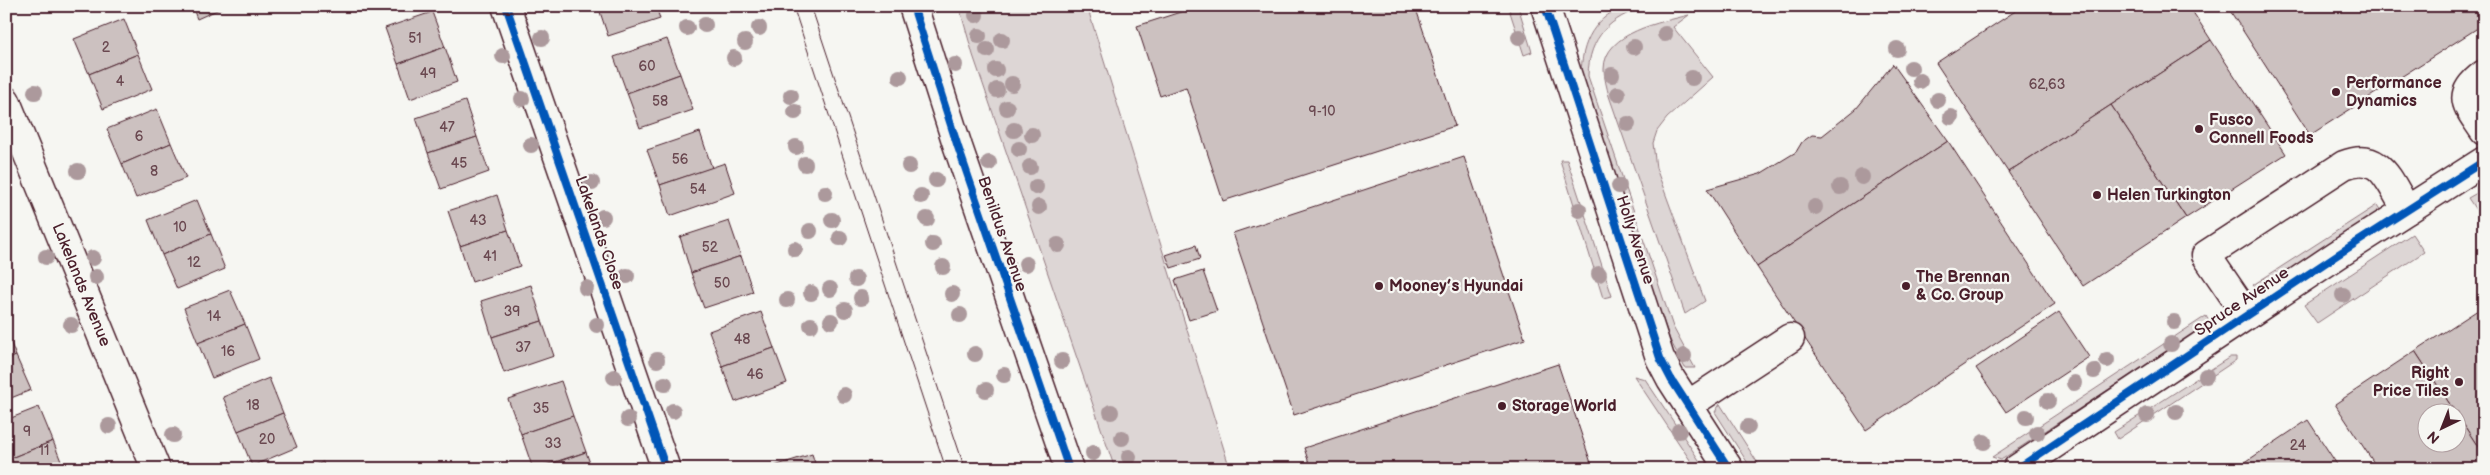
<svg xmlns="http://www.w3.org/2000/svg" width="2490" height="475" font-family="'Balsamiq Sans',sans-serif">
<style>
.green{fill:#ddd6d5;stroke:#947a80}
.building{fill:#ccc1c0;stroke:#4a1f2b}
.lines{fill:none;stroke-linecap:round;stroke-linejoin:round}
.minor-casing{stroke:#4a1f2b;stroke-width:31}
.minor{stroke:#f6f6f2;stroke-width:28}
.tram{stroke:#4a1f2b;stroke-width:1}
.cycleway-casing{stroke:#f6f6f2;stroke-width:11}
.cycleway{stroke:#0057b8;stroke-width:8}
.tree{fill:#ac999c}
.poi-dot{fill:#4a1f2b;stroke:#f6f6f2;stroke-width:2}
.labels{text-anchor:middle;dominant-baseline:central;stroke-width:4.5;stroke-linejoin:round;paint-order:stroke}
.number-label{font-size:14px;fill:#6a4850}
.poi-label{font-size:16px;font-weight:bold;fill:#4a1f2b;stroke:#f6f6f2;text-anchor:start}
.street-label{font-size:16px;fill:#4a1f2b;stroke:#f6f6f2}
</style>
<rect width="100%" height="100%" fill="#f6f6f2"/>
<filter id="ink" filterUnits="userSpaceOnUse"><feTurbulence type="fractalNoise" baseFrequency=".02" numOctaves="2"/><feDisplacementMap in="SourceGraphic" scale="10" xChannelSelector="R" yChannelSelector="G"/><feConvolveMatrix kernelMatrix="1 2 1 2 8 2 1 2 1" color-interpolation-filters="sRGB"/></filter>
<g filter="url(#ink)">
<g class="green">
<path d="M959 6H1087L1230 469H1115L973 55Z"/>
<path d="M1508 6H1518L1532 52 1524 55Z"/>
<path d="M1624 6H1646C1610 18 1589 36 1588 76L1673 327 1695 368H1685L1670 340 1581 82C1580 48 1590 20 1624 6Z"/>
<path d="M1689 15 1673 27 1713 77 1667 118 1657 131 1653 143 1656 168 1705 301 1685 314 1609 96C1607 88 1604 78 1604 69 1604 32 1662 22 1689 15Z"/>
<path d="M1560 160H1567L1612 296 1603 298Z"/>
<path d="M2484 189V214L2480 216 2468 198Z"/>
<path d="M2377 205 2381 211 2258 291 2253 285Z"/>
<path d="M2412 234 2424 252 2317 323 2304 305Z"/>
<path d="M2206 316 2210 323 2001 460 1992 457Z"/>
<path d="M2230 357H2236V360L2118 439 2114 432Z"/>
<path d="M1634 376 1645 379 1705 469H1696Z"/>
<path d="M1720 404 1759 465 1751 468 1715 412Z"/>
</g>
<g class="building">
<path d="M192 6H226L197 19Z"/>
<path d="M598 6H656L660 19 608 36Z"/>
<path d="M1199 6H1415L1455 126 1223 201 1186 87 1160 96 1137 26Z"/>
<path d="M2023 6H2189L2211 40 2008 172 1936 63Z"/>
<path d="M2227 6H2484V24L2310 135Z"/>
<path d="M432 12 445 47 398 64 385 28Z"/>
<path d="M124 19 138 54 89 74 74 39Z"/>
<path d="M667 39 680 74 627 93 614 57Z"/>
<path d="M2211 40 2286 154 2186 218 2111 105Z"/>
<path d="M445 47 457 82 410 99 398 64Z"/>
<path d="M138 54 152 89 103 109 89 74Z"/>
<path d="M1893 64 1948 141 1757 267 1707 189 1760 174 1796 152 1802 142 1812 135 1822 136 1856 109Z"/>
<path d="M680 74 693 110 640 128 627 93Z"/>
<path d="M465 101 477 137 428 153 416 118Z"/>
<path d="M2111 105 2186 218 2083 286 2008 172Z"/>
<path d="M157 109 171 143 122 164 107 129Z"/>
<path d="M700 132 712 168 660 185 647 150Z"/>
<path d="M477 137 489 172 441 189 428 153Z"/>
<path d="M1948 141 2055 304 1866 430 1757 267Z"/>
<path d="M171 143 186 178 136 198 122 164Z"/>
<path d="M1464 157 1525 339 1294 415 1233 233Z"/>
<path d="M725 163 735 193 670 216 660 185Z"/>
<path d="M497 195 508 230 460 246 448 211Z"/>
<path d="M197 200 211 234 162 255 148 220Z"/>
<path d="M729 221 741 256 691 273 680 237Z"/>
<path d="M508 230 520 266 472 282 460 246Z"/>
<path d="M211 234 225 269 177 289 162 255Z"/>
<path d="M1196 245 1200 259 1171 268 1166 255Z"/>
<path d="M741 256 753 292 704 308 691 273Z"/>
<path d="M1203 271 1217 311 1189 320 1175 280Z"/>
<path d="M531 285 542 321 492 337 481 301Z"/>
<path d="M230 290 245 324 198 343 184 308Z"/>
<path d="M2484 306V456L2458 416V412H2455L2415 351Z"/>
<path d="M761 312 774 348 722 366 709 331Z"/>
<path d="M2059 312 2089 357 2006 412 1976 368Z"/>
<path d="M542 321 554 356 504 373 492 337Z"/>
<path d="M245 324 259 359 212 378 198 343Z"/>
<path d="M6 331 16 356 6 360Z"/>
<path d="M774 348 787 383 735 402 722 366Z"/>
<path d="M2415 351 2455 412H2428V442H2458V416L2484 456V469H2378L2335 404Z"/>
<path d="M16 356 31 390 6 400V360Z"/>
<path d="M1558 364 1593 469H1311L1304 448Z"/>
<path d="M269 378 283 413 238 431 223 397Z"/>
<path d="M561 381 573 416 521 434 508 399Z"/>
<path d="M39 407 53 441 11 458 6 447V420Z"/>
<path d="M283 413 297 447 252 466 238 431Z"/>
<path d="M573 416 586 452 533 469 521 434Z"/>
<path d="M2308 420 2340 469H2235Z"/>
<path d="M53 441 64 469H15L11 458Z"/>
<path d="M586 452 592 469H537Z"/>
<path d="M812 454 817 469H765Z"/>
<path d="M323 462 325 469H307Z"/>
</g>
<g class="lines">
<g class="minor-casing">
<g id="minor">
<path d="M506 6 666 469"/>
<path d="M913 6 958 147 1069 469"/>
<path d="M1545 6 1660 358 1671 379 1729 469"/>
<path d="M2484 74C2454 96 2468 106 2484 131"/>
<path d="M6 101 156 469"/>
<path d="M2247 315 2206 255 2344 165C2382 150 2389 183 2407 210"/>
<path d="M1688 405 1790 338"/>
<path d="M2017 469 2337 255 2484 161"/>
</g>
</g>
<use href="#minor" class="minor"/>
<g class="tram">
<path d="M793 6 946 469"/>
<path d="M811 6 965 469"/>
</g>
<g class="cycleway-casing">
<g id="cycleway">
<path d="M506 6 666 469"/>
<path d="M913 6 958 147 1069 469"/>
<path d="M1545 6 1660 358 1671 379 1729 469"/>
<path d="M2017 469 2337 255 2484 161"/>
</g>
</g>
<use href="#cycleway" class="cycleway"/>
</g>
<g class="tree">
<circle cx="976" cy="15" r="8"/>
<circle cx="705" cy="25" r="8"/>
<circle cx="687" cy="28" r="8"/>
<circle cx="759" cy="28" r="8"/>
<circle cx="1665" cy="34" r="8"/>
<circle cx="979" cy="36" r="8"/>
<circle cx="1519" cy="37" r="8"/>
<circle cx="542" cy="38" r="8"/>
<circle cx="1002" cy="40" r="8"/>
<circle cx="745" cy="42" r="8"/>
<circle cx="1634" cy="47" r="8"/>
<circle cx="1897" cy="49" r="8"/>
<circle cx="987" cy="50" r="8"/>
<circle cx="503" cy="56" r="8"/>
<circle cx="734" cy="58" r="8"/>
<circle cx="955" cy="65" r="8"/>
<circle cx="1911" cy="68" r="8"/>
<circle cx="996" cy="70" r="8"/>
<circle cx="1612" cy="75" r="8"/>
<circle cx="900" cy="77" r="8"/>
<circle cx="1692" cy="78" r="8"/>
<circle cx="1920" cy="81" r="8"/>
<circle cx="1012" cy="84" r="8"/>
<circle cx="997" cy="90" r="8"/>
<circle cx="35" cy="92" r="8"/>
<circle cx="1618" cy="94" r="8"/>
<circle cx="791" cy="96" r="8"/>
<circle cx="522" cy="99" r="8"/>
<circle cx="1938" cy="100" r="8"/>
<circle cx="1007" cy="108" r="8"/>
<circle cx="795" cy="112" r="8"/>
<circle cx="1951" cy="117" r="8"/>
<circle cx="1628" cy="124" r="8"/>
<circle cx="1014" cy="130" r="8"/>
<circle cx="1032" cy="135" r="8"/>
<circle cx="531" cy="145" r="8"/>
<circle cx="796" cy="147" r="8"/>
<circle cx="1019" cy="149" r="8"/>
<circle cx="989" cy="163" r="8"/>
<circle cx="805" cy="164" r="8"/>
<circle cx="909" cy="166" r="8"/>
<circle cx="1030" cy="167" r="8"/>
<circle cx="78" cy="171" r="8"/>
<circle cx="1862" cy="177" r="8"/>
<circle cx="936" cy="180" r="8"/>
<circle cx="592" cy="183" r="8"/>
<circle cx="1619" cy="186" r="8"/>
<circle cx="1036" cy="187" r="8"/>
<circle cx="1840" cy="187" r="8"/>
<circle cx="825" cy="193" r="8"/>
<circle cx="921" cy="196" r="8"/>
<circle cx="1039" cy="207" r="8"/>
<circle cx="1815" cy="207" r="8"/>
<circle cx="1579" cy="210" r="8"/>
<circle cx="603" cy="217" r="8"/>
<circle cx="927" cy="219" r="8"/>
<circle cx="832" cy="220" r="8"/>
<circle cx="810" cy="231" r="8"/>
<circle cx="840" cy="238" r="8"/>
<circle cx="933" cy="244" r="8"/>
<circle cx="1058" cy="245" r="8"/>
<circle cx="795" cy="249" r="8"/>
<circle cx="46" cy="257" r="8"/>
<circle cx="93" cy="258" r="8"/>
<circle cx="1026" cy="264" r="8"/>
<circle cx="943" cy="267" r="8"/>
<circle cx="1599" cy="274" r="8"/>
<circle cx="627" cy="276" r="8"/>
<circle cx="96" cy="277" r="8"/>
<circle cx="856" cy="279" r="8"/>
<circle cx="586" cy="288" r="8"/>
<circle cx="830" cy="289" r="8"/>
<circle cx="811" cy="293" r="8"/>
<circle cx="952" cy="294" r="8"/>
<circle cx="2343" cy="295" r="8"/>
<circle cx="861" cy="298" r="8"/>
<circle cx="787" cy="300" r="8"/>
<circle cx="845" cy="310" r="8"/>
<circle cx="960" cy="315" r="8"/>
<circle cx="831" cy="321" r="8"/>
<circle cx="2174" cy="322" r="8"/>
<circle cx="71" cy="325" r="8"/>
<circle cx="597" cy="325" r="8"/>
<circle cx="811" cy="325" r="8"/>
<circle cx="2171" cy="344" r="8"/>
<circle cx="975" cy="354" r="8"/>
<circle cx="1684" cy="356" r="8"/>
<circle cx="657" cy="360" r="8"/>
<circle cx="2107" cy="360" r="8"/>
<circle cx="1062" cy="361" r="8"/>
<circle cx="2094" cy="371" r="8"/>
<circle cx="1004" cy="375" r="8"/>
<circle cx="2206" cy="376" r="8"/>
<circle cx="614" cy="377" r="8"/>
<circle cx="2074" cy="383" r="8"/>
<circle cx="665" cy="384" r="8"/>
<circle cx="986" cy="390" r="8"/>
<circle cx="844" cy="395" r="8"/>
<circle cx="2048" cy="401" r="8"/>
<circle cx="673" cy="411" r="8"/>
<circle cx="1111" cy="412" r="8"/>
<circle cx="2176" cy="412" r="8"/>
<circle cx="2147" cy="415" r="8"/>
<circle cx="2026" cy="417" r="8"/>
<circle cx="628" cy="419" r="8"/>
<circle cx="109" cy="426" r="8"/>
<circle cx="1748" cy="427" r="8"/>
<circle cx="1679" cy="431" r="8"/>
<circle cx="2037" cy="433" r="8"/>
<circle cx="173" cy="435" r="8"/>
<circle cx="1122" cy="438" r="8"/>
<circle cx="1984" cy="442" r="8"/>
<circle cx="1093" cy="453" r="8"/>
<circle cx="1129" cy="457" r="8"/>
</g>
</g>
<g class="poi-dot">
<circle cx="2336" cy="92" r="5"/>
<circle cx="2199" cy="129" r="5"/>
<circle cx="2097" cy="195" r="5"/>
<circle cx="1379" cy="286" r="5"/>
<circle cx="1906" cy="286" r="5"/>
<circle cx="2459" cy="382" r="5"/>
<circle cx="1502" cy="406" r="5"/>
</g>
<g class="labels">
<g class="number-label">
<text x="415" y="38">51</text>
<text x="106" y="47">2</text>
<text x="647" y="66">60</text>
<text x="428" y="73">49</text>
<text x="120" y="81">4</text>
<text x="2047" y="84">62,63</text>
<text x="660" y="101">58</text>
<text x="1322" y="111">9-10</text>
<text x="447" y="127">47</text>
<text x="139" y="136">6</text>
<text x="680" y="159">56</text>
<text x="459" y="163">45</text>
<text x="154" y="171">8</text>
<text x="698" y="189">54</text>
<text x="478" y="220">43</text>
<text x="180" y="227">10</text>
<text x="710" y="247">52</text>
<text x="490" y="256">41</text>
<text x="194" y="262">12</text>
<text x="722" y="283">50</text>
<text x="512" y="311">39</text>
<text x="214" y="316">14</text>
<text x="742" y="339">48</text>
<text x="523" y="347">37</text>
<text x="228" y="351">16</text>
<text x="755" y="374">46</text>
<text x="253" y="405">18</text>
<text x="541" y="408">35</text>
<text x="27" y="431">9</text>
<text x="267" y="439">20</text>
<text x="553" y="443">33</text>
<text x="2298" y="445">24</text>
<text x="44" y="450">11</text>
</g>
<g class="poi-label">
<text x="2346" y="83">Performance<tspan x="2346" dy="18">Dynamics</tspan></text>
<text x="2209" y="120">Fusco<tspan x="2209" dy="18">Connell Foods</tspan></text>
<text x="2107" y="195">Helen Turkington</text>
<text x="1916" y="277">The Brennan<tspan x="1916" dy="18">&amp; Co. Group</tspan></text>
<text x="1389" y="286">Mooney’s Hyundai</text>
<text x="2449" y="373" text-anchor="end">Right<tspan x="2449" dy="18">Price Tiles</tspan></text>
<text x="1512" y="406">Storage World</text>
</g>
<g class="street-label">
<text transform="translate(599 233) rotate(71)">Lakelands Close</text>
<text transform="translate(1002 234) rotate(71)">Benildus Avenue</text>
<text transform="translate(1635 240) rotate(72)">Holly Avenue</text>
<text transform="translate(81 285) rotate(68)">Lakelands Avenue</text>
<text transform="translate(2242 302) rotate(-34)">Spruce Avenue</text>
</g>
</g>
<rect width="2490" height="475" fill="none" stroke="#f6f6f2" stroke-width="25"/>
<rect x="12" y="12" width="2465" height="450" fill="none" stroke="#4a1f2b" stroke-width="2" filter="url(#ink)"/>
<g transform="translate(2442 428) rotate(223)"><circle r="24" fill="#f6f6f2" stroke="#b1a0a2"/>
<path d="M0-4L9 19L0 12L-9 19Z" fill="#4a1f2b"/>
<text y="-8" font-size="14" font-weight="bold" text-anchor="middle" fill="#4a1f2b">N</text>
</g>
</svg>
